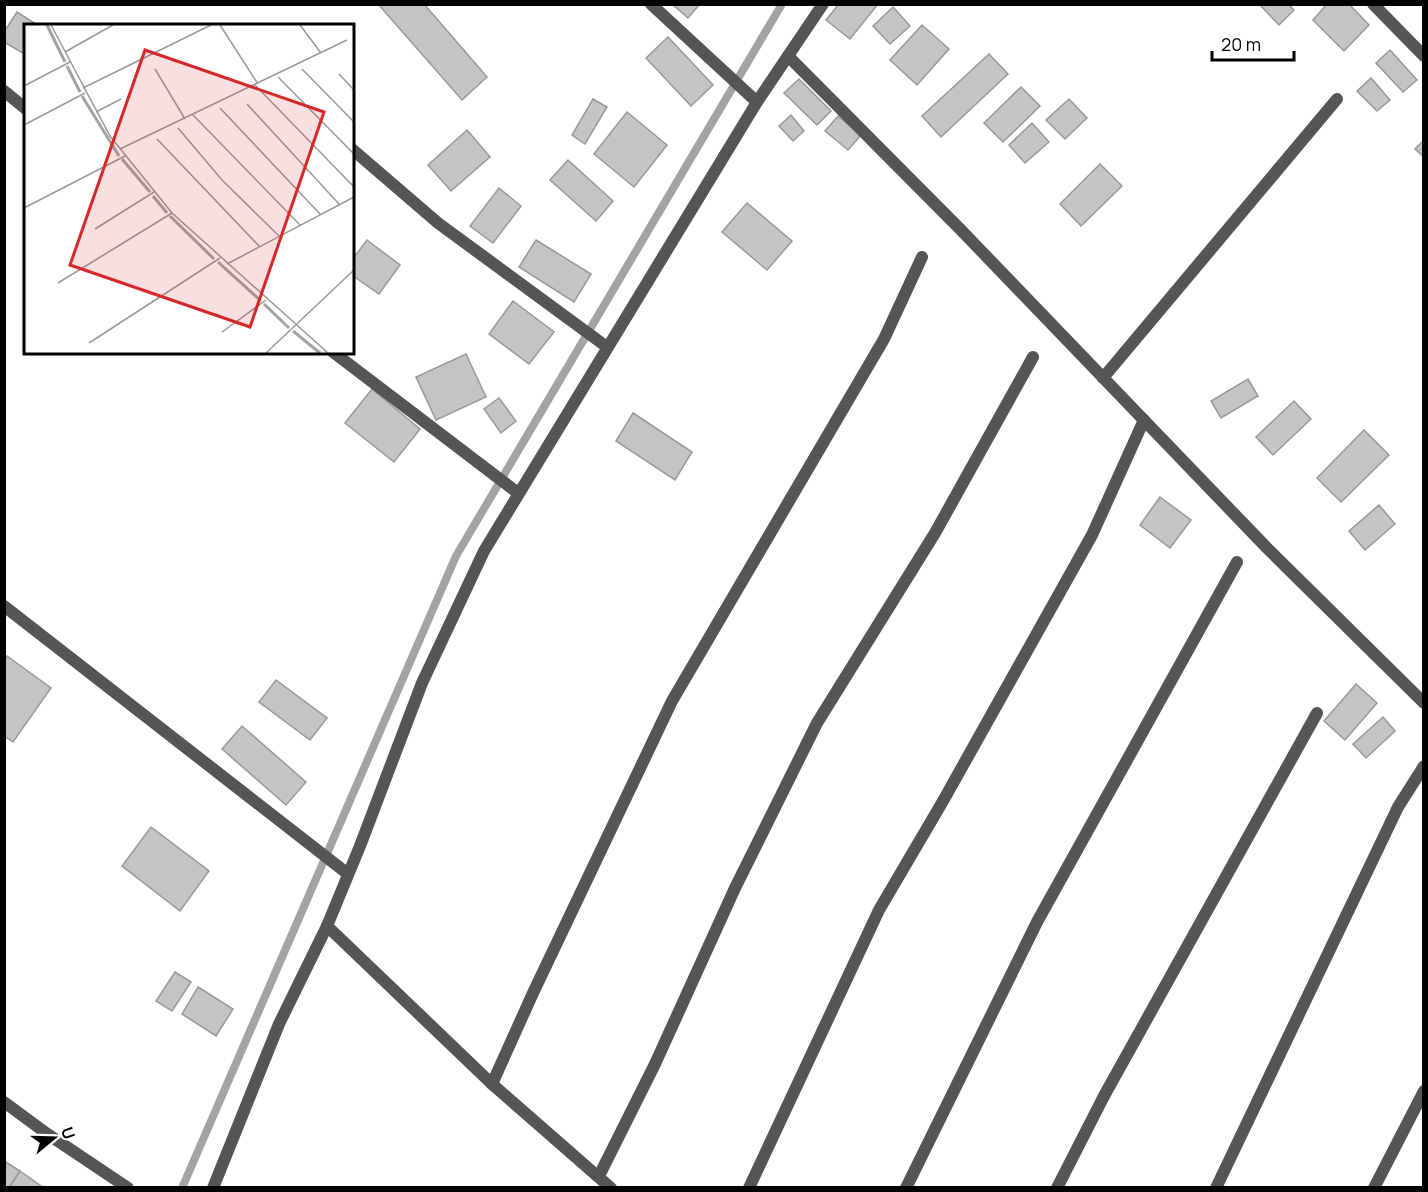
<svg xmlns="http://www.w3.org/2000/svg" width="1428" height="1192" font-family="Manrope,sans-serif">
<style>
.lines{fill:none;stroke-linecap:round;stroke-linejoin:round}
.stream{stroke:#a3a3a3;stroke-width:8}
.building{fill:#c4c4c4;stroke:#999;stroke-width:1.5}
.minor{stroke:#555;stroke-width:12}
.inset-river{fill:none;stroke:#a3a3a3;stroke-width:3}
.inset-road{fill:none;stroke:#999;stroke-width:1.5}
.view{fill:#d62828;fill-opacity:0.15;stroke:#d62828;stroke-width:3}
.inset-edge{fill:none;stroke:#000;stroke-width:3}
</style>
<rect width="100%" height="100%" fill="#fff"/>
<g class="lines">
<path class="stream" d="M182 1188 456 556 782 4"/>
</g>
<g class="building">
<path d="M378 4H424L487 77 462 100Z"/>
<path d="M672 4H698L699 5 688 18Z"/>
<path d="M839 4H878L850 39 826 20Z"/>
<path d="M1259 4H1288L1294 10 1279 25Z"/>
<path d="M1327 4H1349L1369 25 1344 51 1313 20Z"/>
<path d="M893 7 910 26 890 44 873 26Z"/>
<path d="M17 12 39 26H26V55L4 42V32Z"/>
<path d="M922 25 949 49 917 85 890 60Z"/>
<path d="M668 37 713 85 691 106 646 58Z"/>
<path d="M1390 50 1417 80 1403 92 1376 63Z"/>
<path d="M989 54 1008 74 941 137 922 116Z"/>
<path d="M1371 78 1390 100 1377 111 1357 91Z"/>
<path d="M799 79 831 111 817 125 784 93Z"/>
<path d="M1021 87 1040 106 1003 142 984 123Z"/>
<path d="M593 99 607 107 585 144 572 135Z"/>
<path d="M1069 99 1087 118 1065 139 1046 120Z"/>
<path d="M627 112 667 145 634 187 594 154Z"/>
<path d="M791 115 804 131 793 141 779 126Z"/>
<path d="M838 116 861 135 848 150 825 131Z"/>
<path d="M1032 123 1049 142 1025 163 1009 145Z"/>
<path d="M467 130 490 157 451 191 428 165Z"/>
<path d="M1424 140V157L1415 149Z"/>
<path d="M568 160 613 201 596 221 550 180Z"/>
<path d="M1100 164 1122 186 1081 226 1060 204Z"/>
<path d="M499 188 521 206 493 243 470 226Z"/>
<path d="M747 203 792 241 767 270 722 232Z"/>
<path d="M367 240 400 265 379 294 352 275V260Z"/>
<path d="M536 240 591 274 574 302 519 267Z"/>
<path d="M513 301 554 332 529 364 489 334Z"/>
<path d="M466 354 486 397 436 420 416 377Z"/>
<path d="M1248 379 1258 396 1221 418 1211 401Z"/>
<path d="M372 389 420 429 394 462 345 423Z"/>
<path d="M499 398 516 421 501 433 484 409Z"/>
<path d="M1294 401 1311 419 1273 455 1256 437Z"/>
<path d="M633 413 692 452 675 480 616 441Z"/>
<path d="M1364 430 1389 455 1341 502 1317 478Z"/>
<path d="M1160 497 1191 520 1170 548 1140 525Z"/>
<path d="M1379 505 1395 524 1365 550 1349 531Z"/>
<path d="M7 656 51 688 13 742 4 736V661Z"/>
<path d="M276 680 327 718 310 740 259 702Z"/>
<path d="M1356 684 1377 703 1345 740 1324 721Z"/>
<path d="M1383 717 1395 731 1366 758 1353 744Z"/>
<path d="M242 726 306 782 286 805 222 749Z"/>
<path d="M151 827 209 871 180 911 122 866Z"/>
<path d="M175 972 191 982 172 1011 156 1001Z"/>
<path d="M198 987 233 1009 216 1036 182 1014Z"/>
<path d="M4 1161 20 1171 9 1188H4Z"/>
<path d="M20 1171 44 1188H9Z"/>
</g>
<g class="lines">
<g class="minor">
<path d="M651 4 757 102"/>
<path d="M1373 4 1424 56"/>
<path d="M788 56 960 229 1267 548 1424 703"/>
<path d="M4 91 26 109"/>
<path d="M352 149 438 223 607 347"/>
<path d="M333 352 518 493"/>
<path d="M1103 378 1337 99"/>
<path d="M4 606 348 874"/>
<path d="M327 926 492 1084 611 1188"/>
<path d="M492 1084 533 993 672 701 884 339 922 257"/>
<path d="M4 1102 46 1133 128 1188"/>
<path d="M599 1176 655 1064 735 888 817 723 935 533 1033 357"/>
<path d="M213 1188 279 1024 327 926 360 846 422 683 484 551 757 102 823 4"/>
<path d="M749 1188 879 910 943 801 1092 535 1144 420"/>
<path d="M906 1188 1037 922 1237 562"/>
<path d="M1057 1188 1104 1096 1317 713"/>
<path d="M1216 1188 1398 807 1424 766"/>
<path d="M1374 1188 1424 1091"/>
</g>
</g>
<g transform="translate(24 24)">
<rect width="330" height="330" fill="#fff"/>
<path class="inset-river" d="M23 1 41 38M43 42 56 68M58 72 95 132M98 135 126 168M129 172 143 189M146 192 190 235M194 238 237 277M240 280 265 304M269 307 296 329"/>
<path class="inset-road" d="M27 1 86 112 148 189 304 329M196 1 234 60M276 1 297 29M41 28 89 1M131 45 161 95M278 45 330 98M315 50 330 66M254 53 330 130M231 61 330 163M0 62 46 38M59 64 187 1M223 80 315 180M196 84 296 190M72 88 97 75M169 91 276 201M0 101 61 69M154 104 198 156 255 212M133 115 236 223M96 125 323 16M0 184 101 132M71 205 130 168M203 240 330 173M34 259 148 189M198 308 242 276M65 319 196 234M242 329 330 246"/>
<path class="view" d="M121 26 300 88 226 303 46 241Z"/>
<rect width="330" height="330" class="inset-edge"/>
</g>
<rect width="1428" height="1192" fill="none" stroke="#000000" stroke-width="12"/>
<g transform="translate(54 1138) rotate(71)" stroke="#ffffff" stroke-width="4.5" paint-order="stroke">
<path d="M0-4.5L10 22L0 15L-10 22Z" fill="#000000"/>
<text y="-9" font-size="16" font-weight="bold" text-anchor="middle" fill="#000000">U</text>
</g>
<path d="M1212 51v9h82v-9" fill="none" stroke="#000000" stroke-width="3"/>
<text x="1221" y="51" font-size="18" fill="#000000" stroke="#ffffff" stroke-width="4.5" paint-order="stroke">20 m</text>
</svg>
